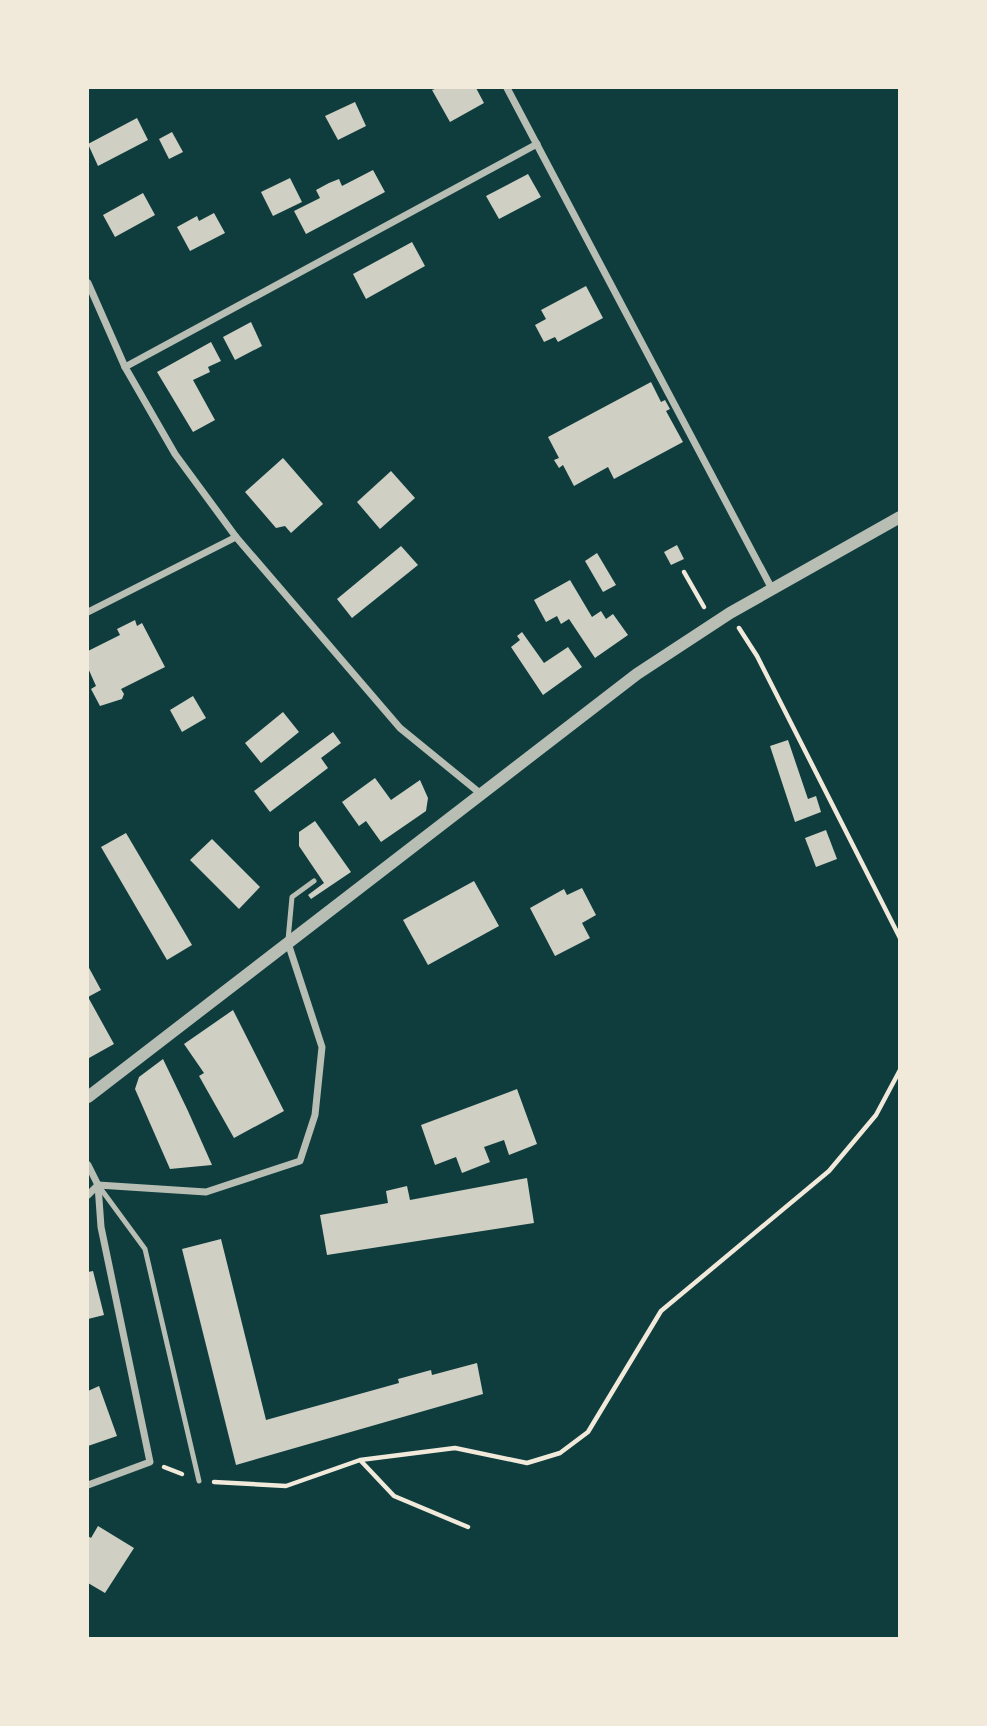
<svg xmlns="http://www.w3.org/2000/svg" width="987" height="1726" font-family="Roboto,sans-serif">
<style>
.building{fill:#cfcfc3}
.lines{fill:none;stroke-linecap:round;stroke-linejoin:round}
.path{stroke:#f1e9da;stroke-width:4.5}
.service{stroke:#b8beb3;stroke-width:5}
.minor{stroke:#b8beb3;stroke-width:7}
.tertiary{stroke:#b8beb3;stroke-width:12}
</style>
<rect width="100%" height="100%" fill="#0f3d3e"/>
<g class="building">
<path d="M438 88H476L484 103 450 122 432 90Z"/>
<path d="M355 102 366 126 338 140 325 116Z"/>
<path d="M137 118 148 140 98 166 88 144Z"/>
<path d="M172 132 183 152 169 159 159 139Z"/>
<path d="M373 170 385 192 306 234 294 211 320 198 316 190 329 183 339 179 342 186Z"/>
<path d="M528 174 541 197 499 219 486 196Z"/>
<path d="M290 178 302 202 273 216 261 192Z"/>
<path d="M143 193 155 215 115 237 103 215Z"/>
<path d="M214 213 225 233 190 251 177 227 197 216 199 221Z"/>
<path d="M412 242 425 266 366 299 353 274Z"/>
<path d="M586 286 603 318 558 342 555 337 544 342 535 325 546 319 541 310Z"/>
<path d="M251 322 262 346 235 360 223 337Z"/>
<path d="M211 342 221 361 208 367 210 372 193 380 215 420 193 432 157 372Z"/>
<path d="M651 382 661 402 665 400 670 409 666 411 683 442 614 479 608 467 574 486 563 465 559 468 554 460 559 458 548 437Z"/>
<path d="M283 458 323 504 291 533 285 526 276 528 245 492Z"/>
<path d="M391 471 415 498 380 529 357 502Z"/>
<path d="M677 545 684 559 671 565 664 552Z"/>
<path d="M401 546 418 565 352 618 337 599Z"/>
<path d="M597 553 616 585 603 592 585 561Z"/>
<path d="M570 580 592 617 601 611 606 619 613 614 628 635 595 658 569 619 561 624 557 616 546 622 534 600Z"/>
<path d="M135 620 137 626 142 623 165 667 121 689 124 694 122 699 100 706 91 689 96 686 88 668V651L120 635 117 629Z"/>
<path d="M522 632 544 663 568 647 582 667 543 695 511 647 520 640 517 636Z"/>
<path d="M193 696 206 718 182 732 170 710Z"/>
<path d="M283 712 299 732 261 763 245 743Z"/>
<path d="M333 732 341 743 321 758 328 768 270 812 254 791Z"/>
<path d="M788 740 808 799 816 796 821 812 795 822 770 746Z"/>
<path d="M375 778 391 800 420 780 428 798 426 811 381 842 366 821 359 826 342 802Z"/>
<path d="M315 821 351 872 311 899 308 895 324 883 299 846V832Z"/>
<path d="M826 830 837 859 816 867 805 838Z"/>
<path d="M126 833 192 945 167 960 101 847Z"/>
<path d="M212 839 260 887 239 909 190 860Z"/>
<path d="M474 881 499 926 428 965 403 920Z"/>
<path d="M582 888 596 915 582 923 590 938 555 956 530 908 564 889 567 895Z"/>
<path d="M88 966 101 990 88 997 114 1044 89 1058 88 1056Z"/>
<path d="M233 1010 284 1111 234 1138 199 1076 204 1073 184 1044Z"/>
<path d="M163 1059 188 1111 212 1165 170 1169 135 1089 139 1077Z"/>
<path d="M517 1089 537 1144 509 1155 504 1140 484 1147 490 1162 462 1173 456 1157 435 1165 421 1125Z"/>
<path d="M527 1178 534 1223 327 1255 320 1215 388 1203 386 1191 407 1186 410 1200Z"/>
<path d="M221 1239 266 1420 399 1383 398 1379 431 1370 432 1375 477 1363 483 1394 236 1465 182 1249Z"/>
<path d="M93 1271 104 1315 88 1319V1272Z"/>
<path d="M99 1386 117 1436 88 1446V1391Z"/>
<path d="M98 1526 134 1548 105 1593 88 1583V1536L91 1538Z"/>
</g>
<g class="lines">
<g class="path">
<path d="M684 572 704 607"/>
<path d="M739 628 757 656 900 938"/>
<path d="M361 1461 394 1496 468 1527"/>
<path d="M164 1467 182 1474"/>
<path d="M214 1482 286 1486 360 1460 455 1448 527 1463 560 1453 588 1432 661 1311 829 1171 876 1115 900 1070"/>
</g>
<g class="service">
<path d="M288 940 292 897 314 881"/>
<path d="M98 1185 145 1249 199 1481"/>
</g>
<g class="minor">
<path d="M507 88 772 589"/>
<path d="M88 283 125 367 175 454 236 537 400 728 481 794"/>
<path d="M125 367 537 144"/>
<path d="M88 612 236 537"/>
<path d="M88 1165 98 1185 101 1227 150 1462 88 1485"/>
<path d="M98 1185 206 1192 300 1161 315 1115 322 1047 288 943"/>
<path d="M88 1195 98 1185"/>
</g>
<path class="tertiary" d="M88 1097 637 674 730 613 900 517"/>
</g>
<rect width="987" height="1726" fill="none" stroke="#f1e9da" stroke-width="178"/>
</svg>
